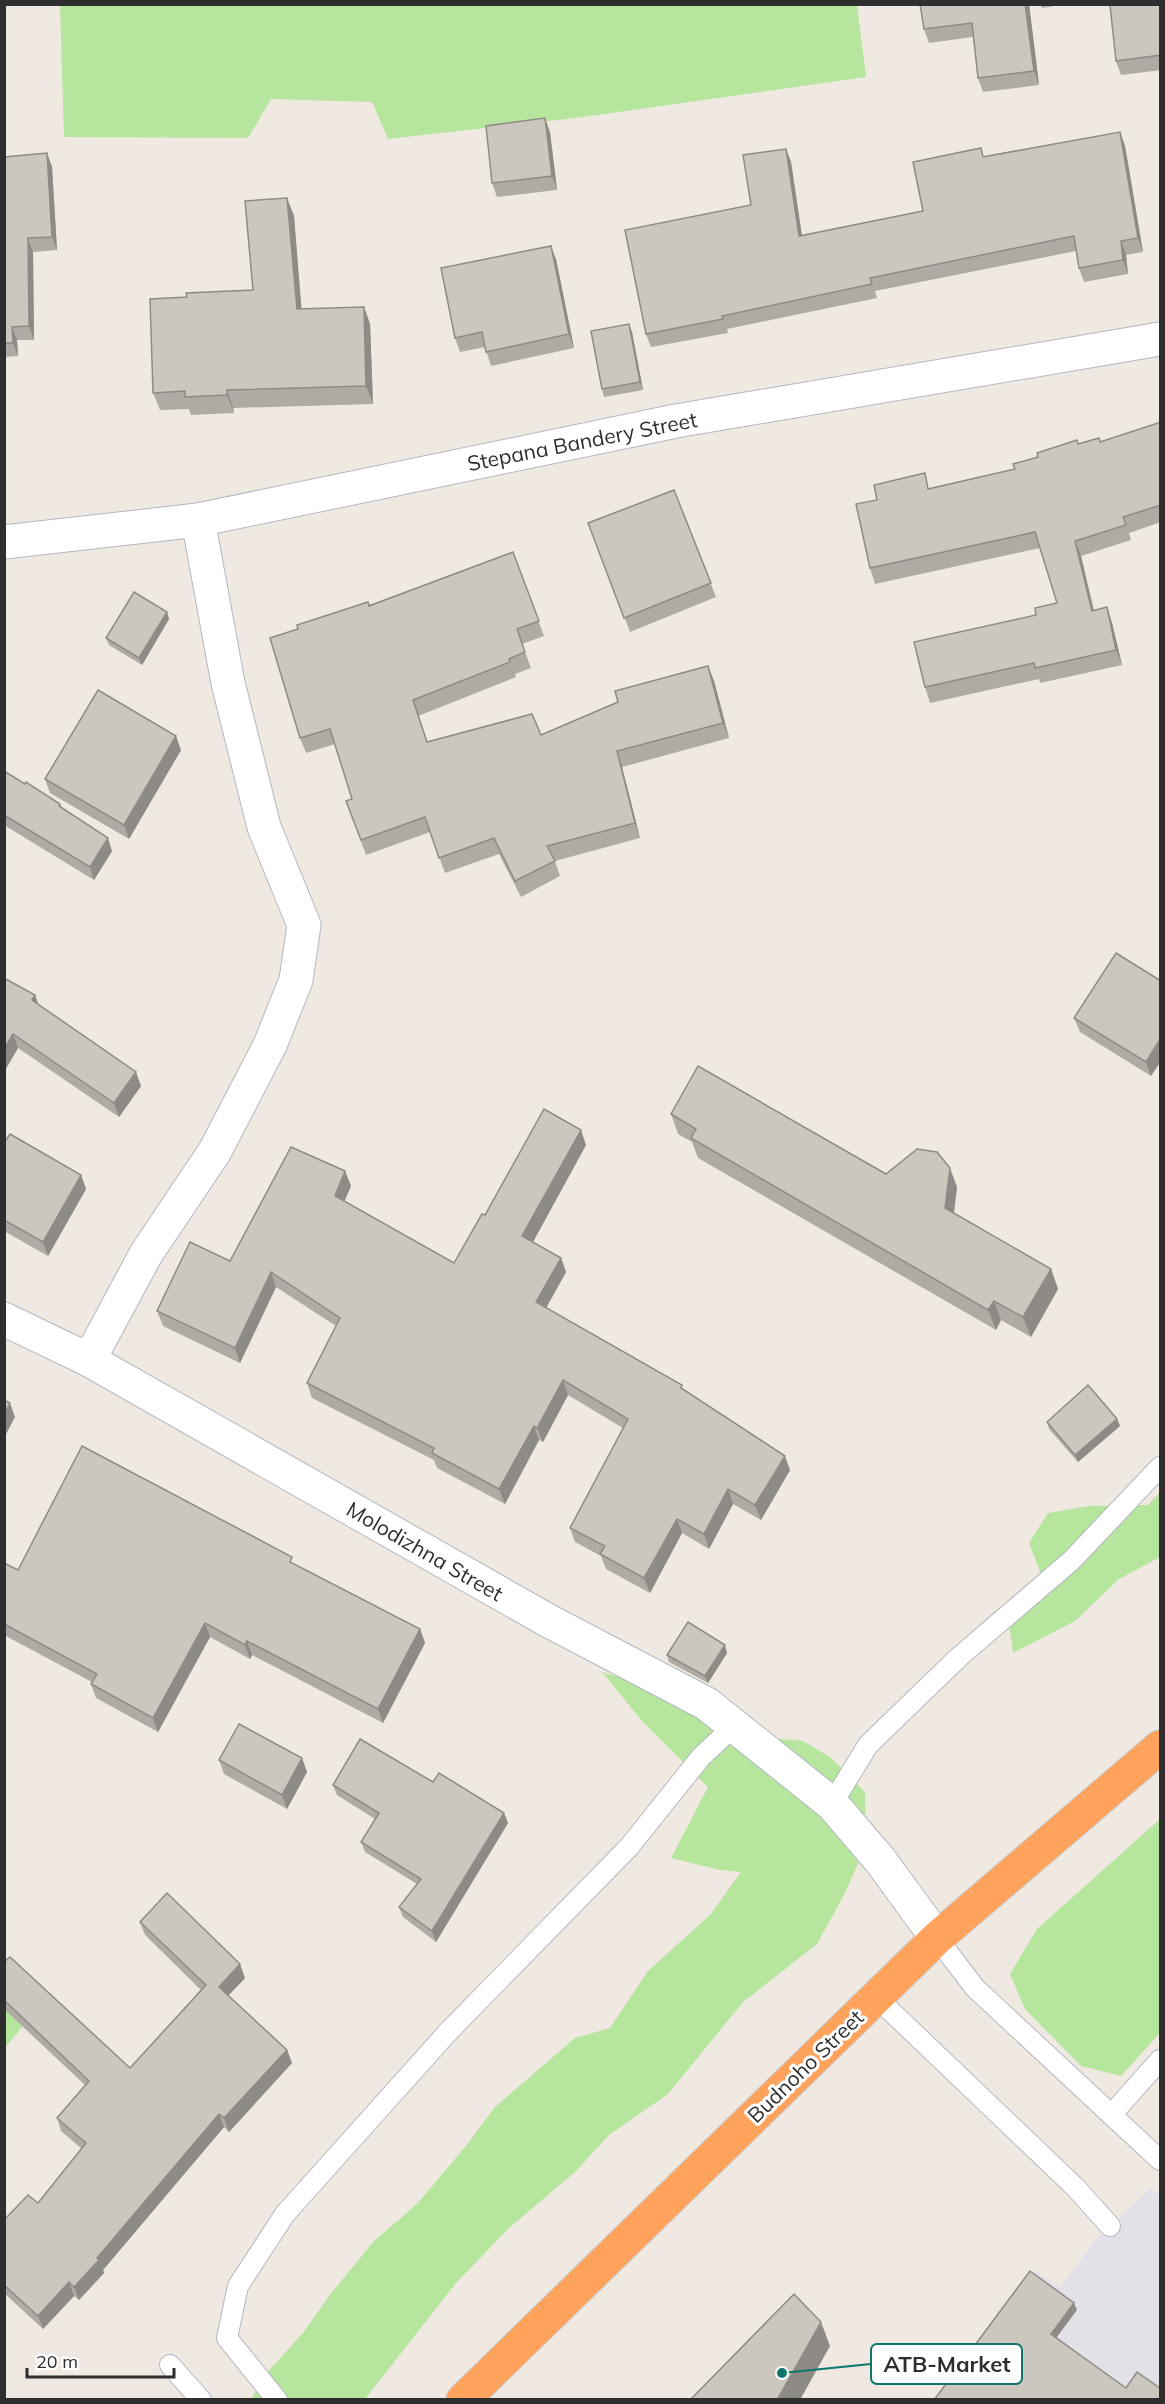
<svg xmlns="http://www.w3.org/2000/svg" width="1165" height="2404" font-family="Mulish,sans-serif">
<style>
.industrial{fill:#e3e1e8}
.green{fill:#b6e59e}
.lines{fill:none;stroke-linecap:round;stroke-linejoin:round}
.lane-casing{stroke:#b4b7c1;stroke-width:22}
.street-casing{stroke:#b4b7c1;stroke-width:35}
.highway-casing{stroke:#c9c9c9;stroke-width:35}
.lane{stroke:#fff;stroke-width:20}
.street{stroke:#fff;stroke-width:33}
.highway{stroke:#ffa35c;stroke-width:33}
.wall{fill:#afaba4}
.shaded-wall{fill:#8e8b86}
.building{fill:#cbc7bf;stroke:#8e8b86;stroke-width:1.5}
.labels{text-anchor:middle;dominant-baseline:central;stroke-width:6;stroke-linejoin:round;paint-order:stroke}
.street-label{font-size:21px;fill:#2e2e2e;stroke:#fff}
.leader{fill:none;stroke:#0f766e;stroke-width:2}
.callout-dot{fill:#0f766e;stroke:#fff;stroke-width:2}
.callout{fill:#fff;stroke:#0f766e;stroke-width:2}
.callout-label{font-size:22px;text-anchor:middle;font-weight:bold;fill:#2e2e2e}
</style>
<rect width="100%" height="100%" fill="#efe9e1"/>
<path class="industrial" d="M1151 2188 1160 2196V2399L938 2400 1035 2270 1060 2288 1095 2240Z"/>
<g class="green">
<path d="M60 5H857L866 77 576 118 388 139 372 102 271 99 248 138 64 137Z"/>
<path d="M1160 1492V1557L1119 1579 1075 1621 1013 1653 1009 1623 1048 1592 1029 1543 1048 1513 1090 1506 1148 1505Z"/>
<path d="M602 1672 647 1686 749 1736 803 1741 830 1757 865 1792 866 1845 845 1893 817 1944 743 2002 668 2094 609 2135 575 2172 509 2228 456 2283 365 2399 251 2400 264 2376 303 2333 329 2296 374 2241 417 2204 466 2146 495 2107 575 2038 610 2028 648 1971 710 1915 741 1872 720 1870 671 1858 708 1787 642 1721Z"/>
<path d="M1160 1819V2033L1121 2076 1081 2066 1025 2009 1010 1974 1037 1929Z"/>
<path d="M5 1983 31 2016 5 2048Z"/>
</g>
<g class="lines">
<g class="lane-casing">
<g id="lane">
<path d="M832 1804 868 1745 959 1657 1072 1560 1160 1467"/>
<path d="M937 1938 975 1988 1160 2160"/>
<path d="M876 1997 1076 2188 1110 2226"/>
<path d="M1111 2115 1160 2060"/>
<path d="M170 2365 201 2400"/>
<path d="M277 2400 227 2338 238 2286 285 2214 448 2032 629 1847 701 1757 735 1725"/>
</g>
</g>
<g class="street-casing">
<g id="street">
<path d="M4 542 198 520 676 421 1160 339"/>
<path d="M4 1319 89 1360 547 1620 707 1704 832 1804 880 1860 937 1938"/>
<path d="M89 1360 146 1254 215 1151 270 1045 296 980 304 925 264 827 228 683 198 520"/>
</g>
</g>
<g class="highway-casing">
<path id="highway" d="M463 2400 937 1938 1160 1747"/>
</g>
<use href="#lane" class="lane"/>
<use href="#street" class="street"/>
<use href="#highway" class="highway"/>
</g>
<g class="wall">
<path d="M920 4H1029L1039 85 983 92 978 78 973 37 929 43 924 29Z"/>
<path d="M1041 4H1068L1042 8Z"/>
<path d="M1161 4V70L1121 75 1116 61Z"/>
<path d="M550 132 557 190 497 197 492 183Z"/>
<path d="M1120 132 1125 146 1143 252 1126 255 1128 274 1084 282 1079 268 1076 251 875 291 877 298 727 329 728 333 651 347 646 334 751 205 786 149 791 162 802 236 923 211 984 156Z"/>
<path d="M47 153 52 167 57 250 33 252 34 340H17L18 356 4 357V157Z"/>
<path d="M287 198 294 216 301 309 364 307 370 324 373 404 233 408 234 413 191 415 189 409 160 410 153 393 187 297 253 290Z"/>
<path d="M556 259 574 348 491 366 485 347 460 352 455 338Z"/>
<path d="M632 332 643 390 604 397 602 389Z"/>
<path d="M1161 422V522L1129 533 1131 540 1081 556 1094 610 1107 607 1112 623 1122 665 1040 683 1039 679 930 703 925 687 1057 603 1040 548 875 584 870 568 930 488 1015 469 1038 457 1079 444 1100 442Z"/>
<path d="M674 490 716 597 630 632 588 523Z"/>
<path d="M513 552 544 636 522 644 531 668 515 674 516 677 418 716 427 742 541 735 708 666 714 681 729 738 622 767 640 838 555 861 560 876 521 897 499 854 445 873 430 832 366 855 346 801 352 799 335 744 306 753 300 738 298 629 369 605Z"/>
<path d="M167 612 169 619 142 665 109 645 106 638Z"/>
<path d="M181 750 129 839 50 793 45 779Z"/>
<path d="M4 771 25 784 60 804 62 808 112 851 94 880 4 825Z"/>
<path d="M4 978 35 995 38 1005 141 1086 119 1117 18 1048 4 1072Z"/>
<path d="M1161 981V1061L1151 1076 1080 1032 1074 1018Z"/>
<path d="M671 1114 886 1174 957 1187 954 1213 1051 1269 1058 1289 1031 1337 1001 1320 996 1330 698 1158 692 1142 678 1134Z"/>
<path d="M4 1143 81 1175 86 1189 48 1256 4 1231Z"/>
<path d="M586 1145 533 1242 561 1258 566 1272 546 1308 684 1390 790 1470 761 1520 733 1504 709 1549 682 1533 650 1593 606 1569 601 1556 575 1542 570 1528 623 1428 568 1395 543 1442 539 1440 505 1504 437 1468 434 1460 312 1398 307 1383 336 1326 276 1287 240 1363 163 1326 157 1311 230 1261 345 1171 351 1186 344 1202 454 1263 485 1215Z"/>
<path d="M1117 1419 1120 1426 1078 1462 1049 1429 1047 1422Z"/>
<path d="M4 1563 18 1570 295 1564 420 1629 425 1643 383 1723 252 1655 250 1659 210 1637 158 1732 96 1698 91 1684 92 1682 4 1635Z"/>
<path d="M727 1653 708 1683 669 1662 667 1655Z"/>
<path d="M302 1758 307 1772 287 1809 224 1774 219 1760Z"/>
<path d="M433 1782 504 1813 508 1823 436 1942 403 1917 399 1907 417 1884 365 1852 361 1842 375 1819 337 1795 333 1785Z"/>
<path d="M140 1922 245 1978 228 1996 287 2050 292 2063 229 2132 224 2127 103 2270 104 2273 79 2300 74 2296 43 2329 4 2293V2220L38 2203 82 2149 61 2131 57 2118 85 2085 4 2009V1962L130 2068 201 1990 145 1935Z"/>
</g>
<g class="shaded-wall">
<path d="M1025 4H1029L1039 85 1034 71Z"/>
<path d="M545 118 550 132 557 190 552 176Z"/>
<path d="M1120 132 1125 146 1143 252 1138 238Z"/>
<path d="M786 149 791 162 804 250 799 236Z"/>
<path d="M47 153 52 167 57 250 52 237Z"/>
<path d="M287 198 294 216 303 327 297 309Z"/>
<path d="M28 238 33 252 34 340 29 326Z"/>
<path d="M1121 241 1126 255 1128 274 1123 260Z"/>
<path d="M551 246 556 259 574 348 569 334Z"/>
<path d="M364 307 370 324 373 404 366 386Z"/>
<path d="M629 324 632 332 643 390 640 382Z"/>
<path d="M12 327 17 340 18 356 13 343Z"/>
<path d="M227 390 233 408 234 413 227 395Z"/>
<path d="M1075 541 1081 556 1097 626 1092 611Z"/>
<path d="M1107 607 1112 623 1122 665 1116 650Z"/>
<path d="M167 612 169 619 142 665 139 658Z"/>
<path d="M708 666 714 681 729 738 723 723Z"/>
<path d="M176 736 181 750 129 839 124 825Z"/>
<path d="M617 751 622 767 640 838 635 823Z"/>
<path d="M108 838 112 851 94 880 90 867Z"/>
<path d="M35 995 40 1009 32 1000Z"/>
<path d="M13 1034 18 1048 4 1072V1049Z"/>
<path d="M1161 1038V1061L1151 1076 1146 1062Z"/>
<path d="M136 1072 141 1086 119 1117 114 1103Z"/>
<path d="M581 1130 586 1145 528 1251 522 1236Z"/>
<path d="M950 1168 957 1187 952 1227 945 1208Z"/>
<path d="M345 1171 351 1186 340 1211 335 1196Z"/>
<path d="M81 1175 86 1189 48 1256 43 1242Z"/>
<path d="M561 1258 566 1272 541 1317 536 1302Z"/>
<path d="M1051 1269 1058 1289 1031 1337 1023 1317Z"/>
<path d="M271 1272 276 1287 240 1363 235 1348Z"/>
<path d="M994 1301 1001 1320 996 1330 988 1310Z"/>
<path d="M563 1380 568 1395 543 1442 537 1428Z"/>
<path d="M10 1403 15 1417 4 1438V1414Z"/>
<path d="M1117 1419 1120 1426 1078 1462 1075 1455Z"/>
<path d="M534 1426 539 1440 505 1504 499 1489Z"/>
<path d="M785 1456 790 1470 761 1520 755 1505Z"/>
<path d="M728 1489 733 1504 709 1549 704 1534Z"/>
<path d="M677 1519 682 1533 650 1593 644 1578Z"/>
<path d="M205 1623 210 1637 158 1732 153 1718Z"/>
<path d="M420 1629 425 1643 383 1723 378 1709Z"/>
<path d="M247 1641 252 1655 250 1659 245 1645Z"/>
<path d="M725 1645 727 1653 708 1683 705 1676Z"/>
<path d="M302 1758 307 1772 287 1809 282 1795Z"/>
<path d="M504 1813 508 1823 436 1942 432 1931Z"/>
<path d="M240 1964 245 1978 224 2000 219 1987Z"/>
<path d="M287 2050 292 2063 229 2132 224 2118Z"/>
<path d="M219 2114 224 2127 103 2270 104 2273 79 2300 74 2287 97 2258Z"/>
<path d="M69 2282 74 2296 43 2329 38 2316Z"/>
<path d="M1074 2303 1077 2310 1054 2341 1051 2334Z"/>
<path d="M821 2322 830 2346 800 2400H777Z"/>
</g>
<g class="building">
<path d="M920 4H1025L1034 71 978 78 972 23 924 29Z"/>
<path d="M1161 4V55L1116 61 1110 5Z"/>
<path d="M545 118 552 176 492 183 486 126Z"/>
<path d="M1120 132 1138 238 1121 241 1123 260 1079 268 1074 236 870 278 872 284 722 316 723 319 646 334 625 230 751 205 743 155 786 149 799 236 923 211 913 162 981 148 983 157Z"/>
<path d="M47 153 52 237 28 238 29 326 12 327 13 343H4V157Z"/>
<path d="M287 198 297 309 364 307 366 386 227 390V395L185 397V391L153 393 150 299 187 297 186 293 253 290 245 201Z"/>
<path d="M551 246 569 334 486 352 482 332 455 338 441 268Z"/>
<path d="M629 324 640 382 602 389 591 331Z"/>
<path d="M1161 422V505L1123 517 1126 525 1075 541 1092 611 1107 607 1116 650 1035 668 1034 663 925 687 914 642 1036 615 1035 608 1057 603 1035 532 870 568 856 504 877 500 874 485 925 473 928 489 1015 469 1013 464 1038 457 1037 453 1077 440 1078 444 1099 438 1100 442Z"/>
<path d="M674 490 711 583 624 618 588 523Z"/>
<path d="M513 552 539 621 517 629 525 652 509 659 510 662 413 700 427 742 532 714 541 735 618 702 615 691 708 666 723 723 617 751 635 823 547 846 555 861 515 881 494 838 439 858 425 817 361 840 346 801 352 799 330 729 300 738 270 638 298 629 297 625 368 602 369 606Z"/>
<path d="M134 592 167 612 139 658 106 638Z"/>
<path d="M98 690 176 736 124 825 45 779Z"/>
<path d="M4 771 25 784 26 782 60 804 59 806 108 838 90 867 4 815Z"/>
<path d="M1116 953 1161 981V1038L1146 1062 1074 1018Z"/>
<path d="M4 978 35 995 32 1000 136 1072 114 1103 13 1034 4 1049Z"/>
<path d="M698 1066 886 1174 917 1149 937 1152 950 1168 945 1208 1051 1269 1023 1317 994 1301 988 1310 691 1138 696 1129 671 1114Z"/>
<path d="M544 1109 581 1130 522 1236 561 1258 536 1302 682 1385 681 1388 785 1456 755 1505 728 1489 704 1534 677 1519 644 1578 600 1554 605 1546 570 1528 628 1419 563 1380 537 1428 534 1426 499 1489 432 1453 434 1448 307 1383 340 1318 271 1272 235 1348 157 1311 190 1242 230 1261 291 1147 345 1171 335 1196 454 1263 482 1214 485 1215Z"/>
<path d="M10 1134 81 1175 43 1242 4 1220V1143Z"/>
<path d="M1088 1385 1117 1419 1075 1455 1047 1422Z"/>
<path d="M4 1400 10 1403 4 1414Z"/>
<path d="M82 1446 292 1557 290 1562 420 1629 378 1709 247 1641 245 1645 205 1623 153 1718 91 1684 97 1674 4 1624V1563L18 1570Z"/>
<path d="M688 1622 725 1645 705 1676 667 1655Z"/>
<path d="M239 1724 302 1758 282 1795 219 1760Z"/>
<path d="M360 1739 433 1782 439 1773 504 1813 432 1931 399 1907 421 1879 361 1842 379 1813 333 1785Z"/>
<path d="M167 1893 240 1964 219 1987 287 2050 224 2118 219 2114 97 2258 99 2260 74 2287 69 2282 38 2316 4 2285V2220L28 2195 38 2203 86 2143 57 2118 89 2081 4 2000V1962L10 1957 130 2068 206 1985 140 1922Z"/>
<path d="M1030 2271 1074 2303 1051 2334 1126 2388 1137 2372 1161 2389V2400H934Z"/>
<path d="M794 2294 821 2322 777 2400H690Z"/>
</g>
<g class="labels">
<g class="street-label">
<text transform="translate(582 441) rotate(-11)">Stepana Bandery Street</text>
<text transform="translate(425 1551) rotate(30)">Molodizhna Street</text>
<text transform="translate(805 2066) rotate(-44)">Budnoho Street</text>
</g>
</g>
<path class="leader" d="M782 2373L871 2364"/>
<circle class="callout-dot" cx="782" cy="2373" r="6"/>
<rect class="callout" x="871" y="2344" width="151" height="40" rx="6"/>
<g class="callout-label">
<text x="947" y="2372">ATB-Market</text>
</g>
<rect width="1165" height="2404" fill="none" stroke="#2e2e2e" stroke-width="12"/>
<path d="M27 2368v9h147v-9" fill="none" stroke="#2e2e2e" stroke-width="3"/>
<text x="36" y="2368" font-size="18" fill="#2e2e2e" stroke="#ffffff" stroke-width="4.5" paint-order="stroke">20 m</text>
</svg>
